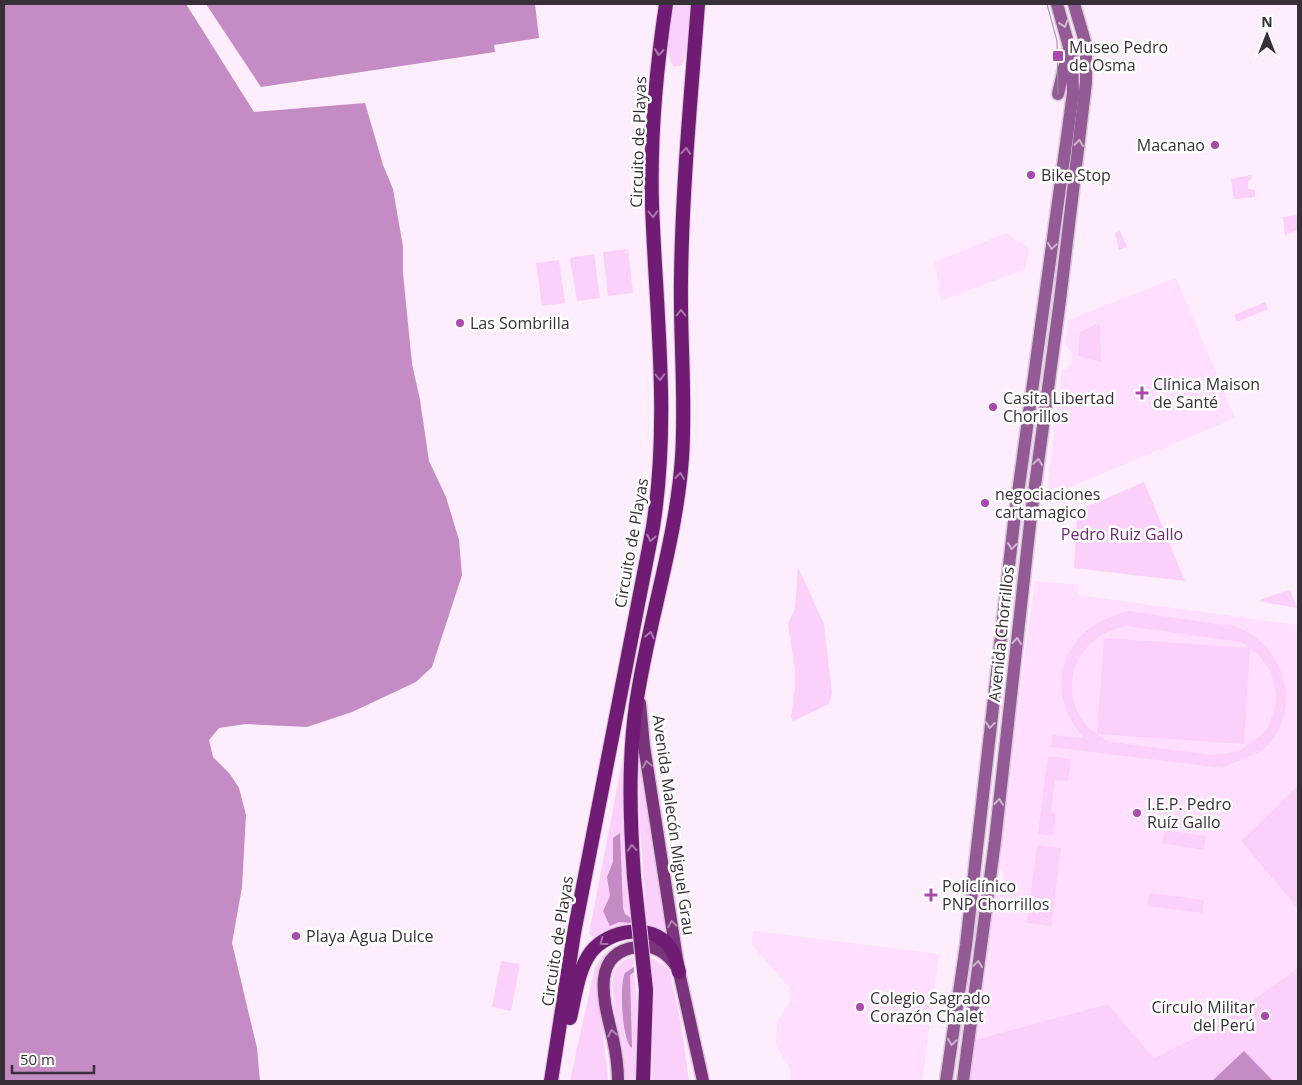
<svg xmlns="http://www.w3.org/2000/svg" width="1302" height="1085" font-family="'Open Sans',sans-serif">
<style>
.built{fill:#ffdeff}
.green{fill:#fbd0fb;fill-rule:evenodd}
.water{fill:#c48bc4}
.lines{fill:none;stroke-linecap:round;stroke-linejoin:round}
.secondary-casing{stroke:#dacbda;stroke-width:15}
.primary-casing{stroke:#dacbda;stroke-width:15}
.trunk-casing{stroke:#dacbda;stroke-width:16}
.secondary{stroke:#945a95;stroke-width:12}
.primary{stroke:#7b337e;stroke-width:12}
.trunk{stroke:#701c74;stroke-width:14}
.tram{stroke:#9d8f9d;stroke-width:1}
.trunk-bridge-casing{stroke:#dacbda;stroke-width:16;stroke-linecap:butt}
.trunk-bridge{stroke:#701c74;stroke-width:14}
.oneway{stroke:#cfb5cf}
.oneway2{stroke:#a977ac}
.oneway3{stroke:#b085b2}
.poi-dot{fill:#ac49b0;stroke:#fff;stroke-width:2}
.labels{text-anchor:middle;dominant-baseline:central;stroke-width:5;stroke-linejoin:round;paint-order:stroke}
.poi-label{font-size:16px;fill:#392f39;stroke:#fff;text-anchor:start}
.street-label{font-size:16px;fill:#392f39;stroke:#fff}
.park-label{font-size:16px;fill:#6d2970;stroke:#fff}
</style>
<rect width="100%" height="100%" fill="#fdedfd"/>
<g class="built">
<path d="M1006 233 1029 248 1025 269 941 301 935 262Z"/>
<path d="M1176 278 1235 418 1046 497 1062 369H1067L1071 365 1072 352 1065 345 1068 320Z"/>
<path d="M1035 581 1078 585 1077 595 1298 625V785L1241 841 1298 909V968L1213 1029 1154 1058 1108 1004 971 1041 993 890 1003 884 1004 874 996 864Z"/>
<path d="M753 931 939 954 922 1081H790V1069L776 1045 777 1023 791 1000 789 987 752 945Z"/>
</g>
<g class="green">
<path d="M674 4H691L686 53 682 65 674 67C662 49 671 23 674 4Z"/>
<path d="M1251 175 1252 179 1248 181V189L1255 190V197L1234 199 1231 179Z"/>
<path d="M1298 215V230L1285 235 1283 217Z"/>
<path d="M1120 231 1127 247 1119 250 1115 233Z"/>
<path d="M628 249 633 293 608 296 603 252Z"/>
<path d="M594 254 600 298 577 301 570 258Z"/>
<path d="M559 260 565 303 542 306 536 263Z"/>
<path d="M1265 302 1268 309 1237 322 1234 315Z"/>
<path d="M1097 324 1100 326 1101 362 1078 356 1080 332Z"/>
<path d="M1144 482 1185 581 1074 568 1077 511Z"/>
<path d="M798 567 824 624 832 693 829 704 793 721 791 717 795 688V670L788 624 795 608Z"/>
<path d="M1288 590 1291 592 1297 608 1258 601Z"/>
<path d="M1128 611C1153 615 1178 618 1203 622 1214 624 1227 624 1237 627 1284 646 1302 704 1270 743 1257 758 1239 758 1223 768L1051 747 1052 735 1084 738C1054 706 1052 658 1089 629 1099 621 1115 615 1128 611ZM1126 626 1241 642 1259 655 1271 672 1276 695 1275 708 1267 729 1259 737 1239 751 1225 754 1213 755 1111 742C1051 716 1063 638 1126 626Z"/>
<path d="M1104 638 1250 648 1244 744 1097 734Z"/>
<path d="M625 747 631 928 596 940 589 934Z"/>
<path d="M1048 756 1071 759 1068 781 1055 780 1051 812 1056 813 1053 836 1038 834Z"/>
<path d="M639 766 642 767 666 931H649L647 929 640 827Z"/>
<path d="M1298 785V909L1241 841Z"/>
<path d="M1165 830 1206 836 1204 850 1162 843Z"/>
<path d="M1037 845 1061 848 1051 926 1027 923Z"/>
<path d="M978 890 981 891 954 1081H951Z"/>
<path d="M1149 893 1204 900 1203 913 1147 906Z"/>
<path d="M616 948 598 986 608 1081H570L595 967 603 955Z"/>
<path d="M633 957 638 1018 636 1081H622L612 984C615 967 616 963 633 957Z"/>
<path d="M652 958 669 969 681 1024 689 1081H652L653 994 650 963Z"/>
<path d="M501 961 520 964 511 1011 492 1007Z"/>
<path d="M1298 968V1081H966L971 1041 1108 1004 1154 1058 1213 1029Z"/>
</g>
<g class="water">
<path d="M4 4H186L254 112 365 103 383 165 393 189 403 247V273L412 364 420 400 429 461 446 497 459 540 462 575 432 667 416 682 352 712 307 727 246 724 219 728 209 740 213 757 230 774 239 788 246 815 242 887 232 943 257 1048 260 1081H4Z"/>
<path d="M206 4H535L539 38 494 45 495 52 261 87Z"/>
<path d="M620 833 623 908 625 914 631 918V923L619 922 610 926 603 911 610 896 607 877 613 862V838Z"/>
<path d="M634 967V972L630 975 632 1048C622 1042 619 984 625 973Z"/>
<path d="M1244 1051 1272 1080 1212 1081Z"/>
</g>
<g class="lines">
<g class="secondary-casing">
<g id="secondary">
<path d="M1058 94 1068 51"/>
<path d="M946 1081 966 945 1014 522 1073 93 1072 57 1057 4"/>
<path d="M963 1081 995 841 1031 515 1060 300 1086 82V45L1074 4"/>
</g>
</g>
<g class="primary-casing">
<g id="primary">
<path d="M640 703 644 746 679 972 703 1081"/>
<path d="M618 1081C618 1067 616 1053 613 1039 606 1008 587 953 637 947 654 944 667 953 676 966"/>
</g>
</g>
<g class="trunk-casing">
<g id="trunk">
<path d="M634 877C630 820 628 762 636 705 648 622 676 542 682 458 686 399 680 340 681 281 682 189 691 96 698 4"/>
<path d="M570 1018C575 997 578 969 591 952 608 930 651 922 670 947 675 954 677 965 679 972"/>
<path d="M551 1081 574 933 653 527C670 420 656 312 652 205 650 137 656 70 666 4"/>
<path d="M643 1081 646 990"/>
</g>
</g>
<use href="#secondary" class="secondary"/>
<use href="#primary" class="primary"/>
<use href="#trunk" class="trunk"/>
<path class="tram" d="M1047 4 1057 41 1058 94"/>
<g class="trunk-bridge-casing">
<path id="trunk-bridge" d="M634 877 646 990"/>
</g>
<use href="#trunk-bridge" class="trunk-bridge"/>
</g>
<defs><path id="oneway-chevron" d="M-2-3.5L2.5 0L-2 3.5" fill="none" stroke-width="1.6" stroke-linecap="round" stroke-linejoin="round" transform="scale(1.25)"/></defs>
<g class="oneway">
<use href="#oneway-chevron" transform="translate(1064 24) rotate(71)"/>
<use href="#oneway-chevron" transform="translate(1079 143) rotate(-83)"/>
<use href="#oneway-chevron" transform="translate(1052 246) rotate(98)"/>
<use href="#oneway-chevron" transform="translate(1038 462) rotate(-82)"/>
<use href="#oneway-chevron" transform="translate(1012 546) rotate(97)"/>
<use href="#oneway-chevron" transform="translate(1017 641) rotate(-84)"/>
<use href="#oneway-chevron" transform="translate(990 725) rotate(97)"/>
<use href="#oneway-chevron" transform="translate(999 802) rotate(-84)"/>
<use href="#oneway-chevron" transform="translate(978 964) rotate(-82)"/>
<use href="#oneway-chevron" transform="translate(952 1042) rotate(98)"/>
</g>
<g class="oneway2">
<use href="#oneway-chevron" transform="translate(659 52) rotate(96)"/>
<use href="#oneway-chevron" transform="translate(686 151) rotate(-86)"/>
<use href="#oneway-chevron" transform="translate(653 214) rotate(88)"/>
<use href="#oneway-chevron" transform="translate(681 313) rotate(-90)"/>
<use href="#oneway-chevron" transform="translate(660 377) rotate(88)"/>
<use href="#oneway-chevron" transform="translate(680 476) rotate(-83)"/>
<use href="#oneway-chevron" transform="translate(651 538) rotate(101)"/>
<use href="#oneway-chevron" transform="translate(650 635) rotate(-79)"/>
<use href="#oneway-chevron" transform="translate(632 848) rotate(-94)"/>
<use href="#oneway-chevron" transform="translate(603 942) rotate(144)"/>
</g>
<g class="oneway3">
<use href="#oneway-chevron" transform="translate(647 764) rotate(-101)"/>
<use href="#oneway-chevron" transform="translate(672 924) rotate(-99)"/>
<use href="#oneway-chevron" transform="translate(612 1033) rotate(-102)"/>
</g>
<g class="poi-dot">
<rect x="1052" y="50" width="12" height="12" rx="2.5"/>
<circle cx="1215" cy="145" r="5"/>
<circle cx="1031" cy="175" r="5"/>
<circle cx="460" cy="323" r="5"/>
<path d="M1139.5 385.5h5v5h5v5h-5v5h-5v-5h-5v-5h5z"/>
<circle cx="993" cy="407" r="5"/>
<circle cx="985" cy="503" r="5"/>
<circle cx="1137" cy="813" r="5"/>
<path d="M928.5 887.5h5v5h5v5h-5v5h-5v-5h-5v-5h5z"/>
<circle cx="296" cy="936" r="5"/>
<circle cx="860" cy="1007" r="5"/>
<circle cx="1265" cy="1016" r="5"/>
</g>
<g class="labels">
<g class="poi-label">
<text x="1069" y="47">Museo Pedro<tspan x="1069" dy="18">de Osma</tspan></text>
<text x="1205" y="145" text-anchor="end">Macanao</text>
<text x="1041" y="175">Bike Stop</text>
<text x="470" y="323">Las Sombrilla</text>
<text x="1153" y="384">Clínica Maison<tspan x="1153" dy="18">de Santé</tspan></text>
<text x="1003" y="398">Casita Libertad<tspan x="1003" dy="18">Chorillos</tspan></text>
<text x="995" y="494">negociaciones<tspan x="995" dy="18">cartamagico</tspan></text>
<text x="1147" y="804">I.E.P. Pedro<tspan x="1147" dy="18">Ruíz Gallo</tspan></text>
<text x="942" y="886">Policlínico<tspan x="942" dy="18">PNP Chorrillos</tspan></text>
<text x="306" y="936">Playa Agua Dulce</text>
<text x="870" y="998">Colegio Sagrado<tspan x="870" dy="18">Corazón Chalet</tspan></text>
<text x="1255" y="1007" text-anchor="end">Círculo Militar<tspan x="1255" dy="18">del Perú</tspan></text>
</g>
<g class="street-label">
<text transform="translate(638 142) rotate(-88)">Circuito de Playas</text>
<text transform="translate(631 543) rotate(-80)">Circuito de Playas</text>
<text transform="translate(1001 634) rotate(-84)">Avenida Chorrillos</text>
<text transform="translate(674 825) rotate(82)">Avenida Malecón Miguel Grau</text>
<text transform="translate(557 941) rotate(-81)">Circuito de Playas</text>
</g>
<g class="park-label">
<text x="1122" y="534">Pedro Ruiz Gallo</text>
</g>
</g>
<rect width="1302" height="1085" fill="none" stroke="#392f39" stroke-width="10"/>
<g transform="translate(1267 35)" stroke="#ffffff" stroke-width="4" paint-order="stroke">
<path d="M0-4L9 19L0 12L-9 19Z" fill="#392f39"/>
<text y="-8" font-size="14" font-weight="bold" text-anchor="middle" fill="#392f39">N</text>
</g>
<path d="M12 1065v8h82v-8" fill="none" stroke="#392f39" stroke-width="2.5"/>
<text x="20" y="1065" font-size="15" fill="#392f39" stroke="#ffffff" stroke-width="4" paint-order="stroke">50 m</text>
</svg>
